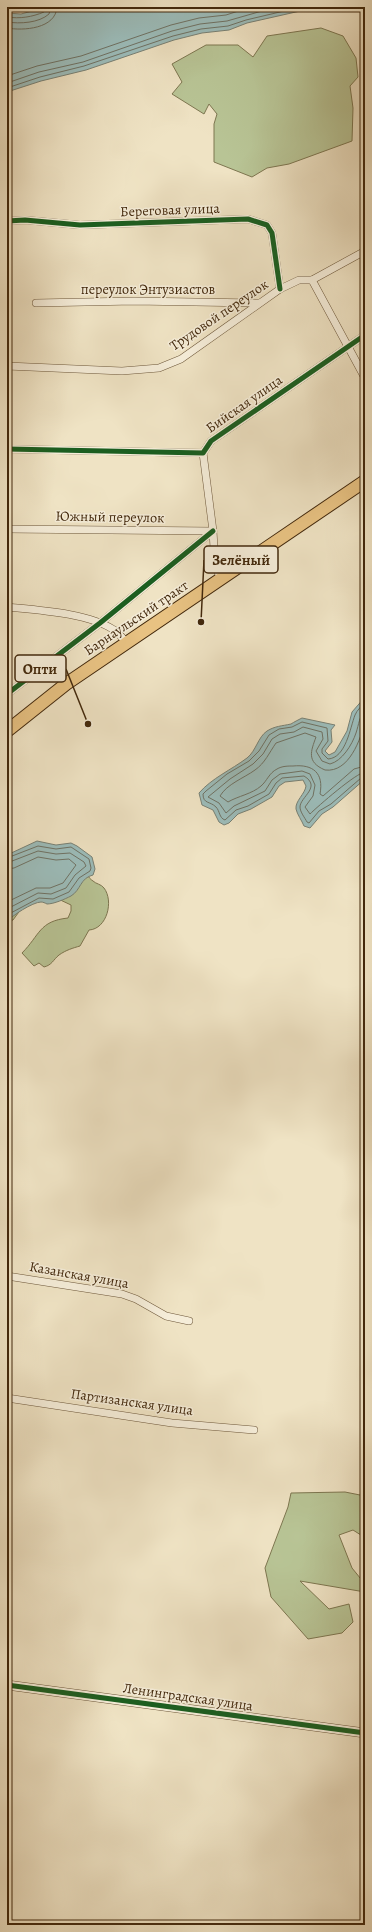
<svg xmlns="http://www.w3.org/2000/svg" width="372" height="1932" font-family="Alegreya,serif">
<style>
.green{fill:#b8c495;stroke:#7d7650}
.water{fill:#9cbdbb;stroke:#788175}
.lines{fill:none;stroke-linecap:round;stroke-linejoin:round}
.shore{stroke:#6f7264;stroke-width:1}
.minor-casing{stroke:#6d573a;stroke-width:8}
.tertiary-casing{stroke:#6d573a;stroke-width:10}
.primary-casing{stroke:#42280c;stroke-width:14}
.minor{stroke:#f5edd9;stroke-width:7}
.tertiary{stroke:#f5edd9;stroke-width:9}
.primary{stroke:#e8c282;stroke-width:12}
.cycleway-casing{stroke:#f5edd9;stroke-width:8}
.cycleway{stroke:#1b5e20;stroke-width:5}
.labels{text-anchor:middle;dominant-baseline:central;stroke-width:3;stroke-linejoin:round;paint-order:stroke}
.street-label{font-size:14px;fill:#42280c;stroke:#f5edd9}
.leader{fill:none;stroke:#42280c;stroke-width:1.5}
.callout-dot{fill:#42280c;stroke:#f5edd9;stroke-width:1.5}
.callout{fill:#f5edd9;stroke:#42280c;stroke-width:1.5}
.callout-label{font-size:15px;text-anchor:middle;font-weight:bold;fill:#42280c}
</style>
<rect width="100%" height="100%" fill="#efe3c4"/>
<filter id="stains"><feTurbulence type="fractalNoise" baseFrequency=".005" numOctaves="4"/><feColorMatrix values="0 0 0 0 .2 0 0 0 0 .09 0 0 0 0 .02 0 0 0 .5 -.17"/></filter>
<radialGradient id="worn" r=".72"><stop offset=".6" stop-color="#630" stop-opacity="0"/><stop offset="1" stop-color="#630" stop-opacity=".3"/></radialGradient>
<g class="green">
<path d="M321 28 343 36 356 58 358 77 350 86 353 108 352 141 289 164 267 168 252 177 214 162V124L217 114 209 104 204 114 172 94 182 82 172 64 206 45H238L253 57 267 36Z"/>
<path d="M82 866C85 871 88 878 93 881 96 884 101 884 104 888 114 901 107 929 89 930L80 946C73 948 66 950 59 955 53 960 52 965 44 967L39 963 34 966 22 953C40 935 39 921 68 918L71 911V905L54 897 24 905 13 920 7 922V887Z"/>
<path d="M345 1492 365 1496 364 1537 353 1530 339 1535 352 1568 365 1584V1592L300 1581 329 1609 349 1604 353 1622 342 1633 308 1639 271 1597 265 1568 288 1507 291 1493Z"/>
</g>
<g class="water">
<path d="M47 7H318L247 23 229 30 202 33 174 40 86 70 41 81 7 92V13L21 14Z"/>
<path d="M365 697V779L333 807 322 814 310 828 304 826C302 821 297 814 296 809 295 801 305 794 306 786L303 780 285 782 279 786 272 797 251 809 238 814 229 823 224 825 219 822 213 810 202 805 199 793C212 778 231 770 247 758 256 751 258 737 267 731 275 726 282 726 291 724 294 722 298 720 302 718L335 725 331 730 332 742 325 751 329 755 335 752 347 731 352 712Z"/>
<path d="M37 841 56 845 71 843 77 846 92 857 95 869 93 875C80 878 81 890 71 896 65 899 54 904 47 904 45 903 43 902 41 902 33 902 11 916 7 922V855Z"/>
</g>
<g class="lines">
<g class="shore">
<path d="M7 17C20 19 32 17 44 12L46 7"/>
<path d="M7 22C20 24 39 23 49 14L51 7"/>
<path d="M7 28C23 31 56 29 57 7"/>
<path d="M7 76 37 66 81 56 171 25 199 18 226 15 251 7"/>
<path d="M7 83 39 72 83 62 172 31 200 24 227 21 276 7"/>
<path d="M7 88 40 77 84 66 173 36 201 29 228 26 246 20 301 7"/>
<path d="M365 702C362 706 357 710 355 715 350 728 346 758 328 759L322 753V749L328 741 327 728 302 722 292 727 279 729 269 735 259 751 249 761 227 774 206 791 203 794C203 804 210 801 216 807 220 811 219 818 225 820L236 810 248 806 269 794 276 783 282 778 304 776C322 787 300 797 300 807 300 812 305 818 307 822L309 823 319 811 331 804 361 778 365 777"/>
<path d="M365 710C359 717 359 724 356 733 352 745 342 761 330 764L322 761 316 751 323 739 322 732 303 727 294 732 280 734 272 739 263 754 253 764 230 779 208 797 219 803 226 813 234 806 265 791 272 780 280 774 302 771 310 774 315 785 313 796 305 807 310 814C317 807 357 772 365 772"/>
<path d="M365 721C361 739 349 773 325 770 306 762 311 751 316 737L305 733 276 743C269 753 265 763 255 770 244 778 227 784 220 796L228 802C238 796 252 794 261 786 267 781 269 773 277 769 282 766 288 766 293 766 313 764 324 773 320 794L323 796 354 769 365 766"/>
<path d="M7 858 38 846 56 849 71 847 89 859 91 868 90 871 79 878 69 892 53 899 39 898 7 915"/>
<path d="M7 863 38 851 56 854 70 853 84 862 86 866 75 875 66 888 51 894 38 893 7 909"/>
<path d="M7 869 14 868 38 857 56 860 69 859 76 865 63 883 50 888H36L7 902"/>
</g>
<g class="minor-casing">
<g id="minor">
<path d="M7 221 25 220 80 225 248 219 267 225 272 233 280 289"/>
<path d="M312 280 365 378"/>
<path d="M36 303 134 301 259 303"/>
<path d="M7 366 122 371 159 368 181 359 280 289 299 280H312L365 251"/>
<path d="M7 449 203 453 211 441 365 335"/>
<path d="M203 453 213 531 215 565 221 579"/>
<path d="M7 529 213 531"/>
<path d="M7 607C37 610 89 613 114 630 119 633 123 639 127 643"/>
<path d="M7 694 100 623 213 531"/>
<path d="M7 1276 122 1294 136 1299 166 1316 189 1321"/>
<path d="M7 1398 172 1423 254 1430"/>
</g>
</g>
<g class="tertiary-casing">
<path id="tertiary" d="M7 1685 365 1733"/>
</g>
<g class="primary-casing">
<path id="primary" d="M7 731 66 684 365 481"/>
</g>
<use href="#minor" class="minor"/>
<use href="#tertiary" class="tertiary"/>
<use href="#primary" class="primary"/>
<g class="cycleway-casing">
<g id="cycleway">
<path d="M7 221 25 220 80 225 248 219 267 225 272 233 280 289"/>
<path d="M7 449 203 453 211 441 365 335"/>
<path d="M7 694 100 623 213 531"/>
<path d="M7 1685 365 1733"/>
</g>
</g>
<use href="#cycleway" class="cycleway"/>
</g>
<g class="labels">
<g class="street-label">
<text transform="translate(170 210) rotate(-2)">Береговая улица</text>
<text x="148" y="289">переулок Энтузиастов</text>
<text transform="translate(219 315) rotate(-34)">Трудовой переулок</text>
<text transform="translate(244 404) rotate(-35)">Бийская улица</text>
<text transform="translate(110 517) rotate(1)">Южный переулок</text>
<text transform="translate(136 618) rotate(-34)">Барнаульский тракт</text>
<text transform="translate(79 1275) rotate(10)">Казанская улица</text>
<text transform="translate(132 1402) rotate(8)">Партизанская улица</text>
<text transform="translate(188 1697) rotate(8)">Ленинградская улица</text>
</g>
</g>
<path class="leader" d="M201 622L204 560M88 724L66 669"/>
<g class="callout-dot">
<circle cx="201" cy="622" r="4"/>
<circle cx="88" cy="724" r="4"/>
</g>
<g class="callout">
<rect x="204" y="546" width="74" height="27" rx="4"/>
<rect x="15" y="655" width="51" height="27" rx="4"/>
</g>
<g class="callout-label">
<text x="241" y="565">Зелёный</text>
<text x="40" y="674">Опти</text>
</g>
<rect width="372" height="1932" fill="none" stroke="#efe3c4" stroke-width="24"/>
<rect x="8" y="8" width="356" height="1916" fill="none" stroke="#42280c" stroke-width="2"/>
<rect x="12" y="12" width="348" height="1908" fill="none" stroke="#42280c"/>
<rect width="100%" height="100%" filter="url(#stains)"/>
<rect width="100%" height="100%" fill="url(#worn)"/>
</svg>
